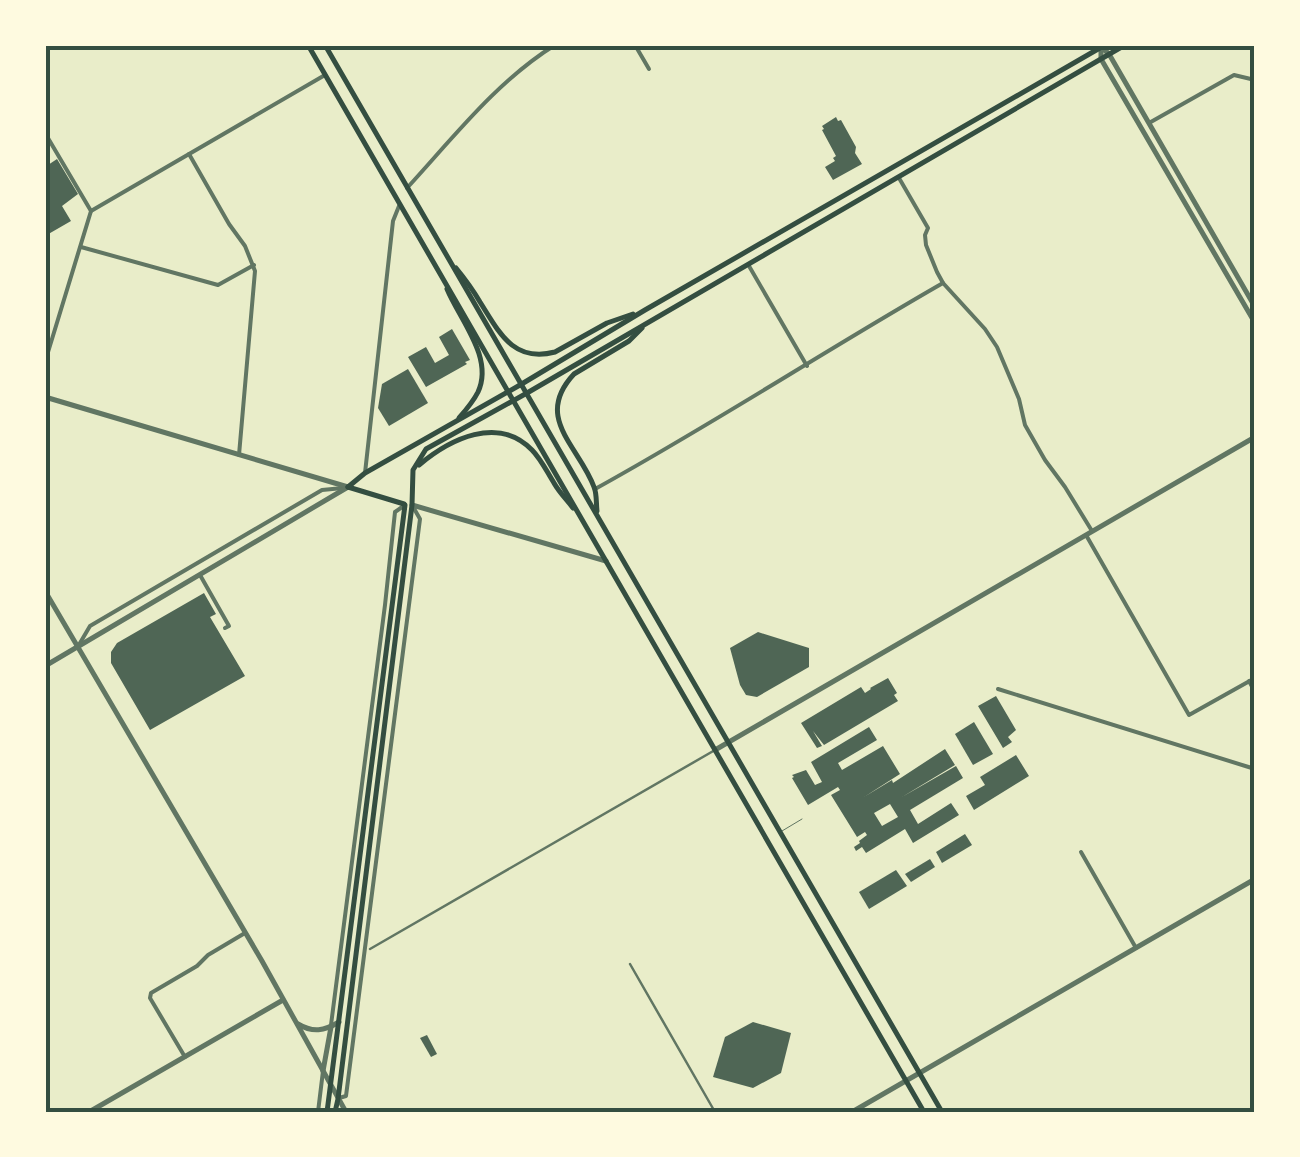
<svg xmlns="http://www.w3.org/2000/svg" width="1300" height="1157" font-family="Quicksand,sans-serif">
<style>
.building{fill:#4f6655;fill-rule:evenodd}
.lines{fill:none;stroke-linecap:round;stroke-linejoin:round}
.service{stroke:#617663;stroke-width:1}
.pedestrian{stroke:#617663;stroke-width:2.5}
.minor{stroke:#617663;stroke-width:4}
.tertiary{stroke:#617663;stroke-width:5}
.secondary{stroke:#344e41;stroke-width:5}
.primary{stroke:#344e41;stroke-width:5}
.neatline{fill:none;stroke:#344e41;stroke-width:4}
</style>
<rect width="100%" height="100%" fill="#e9edc9"/>
<g class="building">
<path d="M836 117 838 121 841 120 856 147 855 153 862 164 833 180 825 167 835 161 833 158 836 156 822 130 824 129 822 126Z"/>
<path d="M57 159 78 194 62 206 71 221 45 236V167Z"/>
<path d="M452 329 470 360 465 362 467 364 426 387 408 357 426 347 435 363 449 355 439 337Z"/>
<path d="M408 369 428 403 389 426 378 408 382 384Z"/>
<path d="M204 593 216 614 210 617 245 676 150 730 111 663V652L117 643Z"/>
<path d="M758 632 809 648V667L757 697 746 695 740 685 730 648Z"/>
<path d="M888 678 897 693 894 695 898 701 824 745 813 731 822 746 817 748 801 723 861 687 865 693 871 689 870 688Z"/>
<path d="M996 696 1016 730 1008 737 1012 742 1003 748 978 706Z"/>
<path d="M974 722 993 754 973 765 955 734Z"/>
<path d="M869 727 877 740 838 763 842 770 883 746 900 774 864 797 892 780 893 783 945 749 955 765 902 797 956 766 963 778 910 810 918 824 951 803 959 815 913 843 905 829 866 853 862 847 856 851 854 847 860 843 859 841 867 835 865 832 857 837 831 795 840 790 838 787 808 805 792 778 794 777 792 775 806 770 815 785 822 782 811 762ZM890 804 898 817 882 826 874 813Z"/>
<path d="M1016 755 1029 776 974 810 966 796 985 785 980 777Z"/>
<path d="M965 834 972 845 942 863 936 852Z"/>
<path d="M930 859 935 867 911 882 905 874Z"/>
<path d="M896 870 907 886 869 909 859 892Z"/>
<path d="M753 1022 791 1033 781 1073 753 1088 713 1077 725 1037Z"/>
<path d="M427 1035 437 1054 431 1057 420 1038Z"/>
</g>
<g class="lines">
<path class="service" d="M782 831 802 819"/>
<g class="pedestrian">
<path d="M370 949 715 750"/>
<path d="M630 964 715 1112"/>
</g>
<g class="minor">
<path d="M635 45 649 69"/>
<path d="M1149 123 1234 75 1255 80"/>
<path d="M45 133 91 211 45 362"/>
<path d="M189 154 229 224 245 246 255 271 239 455"/>
<path d="M899 178 928 228 925 235 926 245 937 272 943 283 985 329 997 347 1019 399 1025 425 1045 460 1065 487 1092 531"/>
<path d="M407 188C453 138 497 81 555 45"/>
<path d="M91 211 325 75"/>
<path d="M81 247 218 285 254 265"/>
<path d="M749 266 807 366"/>
<path d="M365 473 393 221 399 206"/>
<path d="M595 489C713 424 826 350 943 283"/>
<path d="M1086 535 1189 715 1255 678"/>
<path d="M200 575 229 626 225 628"/>
<path d="M80 643 90 626 322 490 343 488"/>
<path d="M1249 681 1255 692"/>
<path d="M998 689 1255 769"/>
<path d="M1081 852 1136 948"/>
<path d="M331 1025 385 605 395 512 405 505"/>
<path d="M185 1057 150 998 151 993 197 966 208 955 245 933"/>
<path d="M339 1098 346 1096 420 519 412 505"/>
<path d="M318 1112 323 1071"/>
</g>
<g class="tertiary">
<path d="M1101 47 1109 54 1255 307"/>
<path d="M1101 48V59L1255 323"/>
<path d="M45 397 348 487"/>
<path d="M412 505 606 561"/>
<path d="M45 591 262 961 346 1112"/>
<path d="M45 666 348 487"/>
<path d="M715 750 1255 437"/>
<path d="M298 1024C313 1033 324 1031 339 1022"/>
<path d="M323 1071 331 1027"/>
<path d="M89 1112 283 1000"/>
<path d="M852 1112 1255 879"/>
</g>
<g class="secondary">
<path d="M447 289C460 320 494 358 478 392 473 402 466 410 459 418"/>
<path d="M419 465C450 439 498 415 532 450 541 459 547 472 554 483 559 492 567 500 573 508"/>
<path d="M348 487 365 473 520 385"/>
<path d="M348 487 404 504"/>
<path d="M327 1112 405 505"/>
<path d="M335 1112 338 1099 412 505 413 470 426 449 527 393"/>
</g>
<g class="primary">
<path d="M308 45 924 1112"/>
<path d="M325 45 942 1112"/>
<path d="M456 268C465 279 473 290 480 302 499 332 513 363 555 352L607 323 633 314"/>
<path d="M520 385 645 310 1105 45"/>
<path d="M527 393 1125 45"/>
<path d="M597 511C596 503 597 494 594 487 579 446 533 418 574 374L629 341 642 328"/>
</g>
</g>
<rect width="1300" height="1157" fill="none" stroke="#fefae0" stroke-width="95"/>
<rect x="48" y="48" width="1204" height="1062" class="neatline"/>
</svg>
